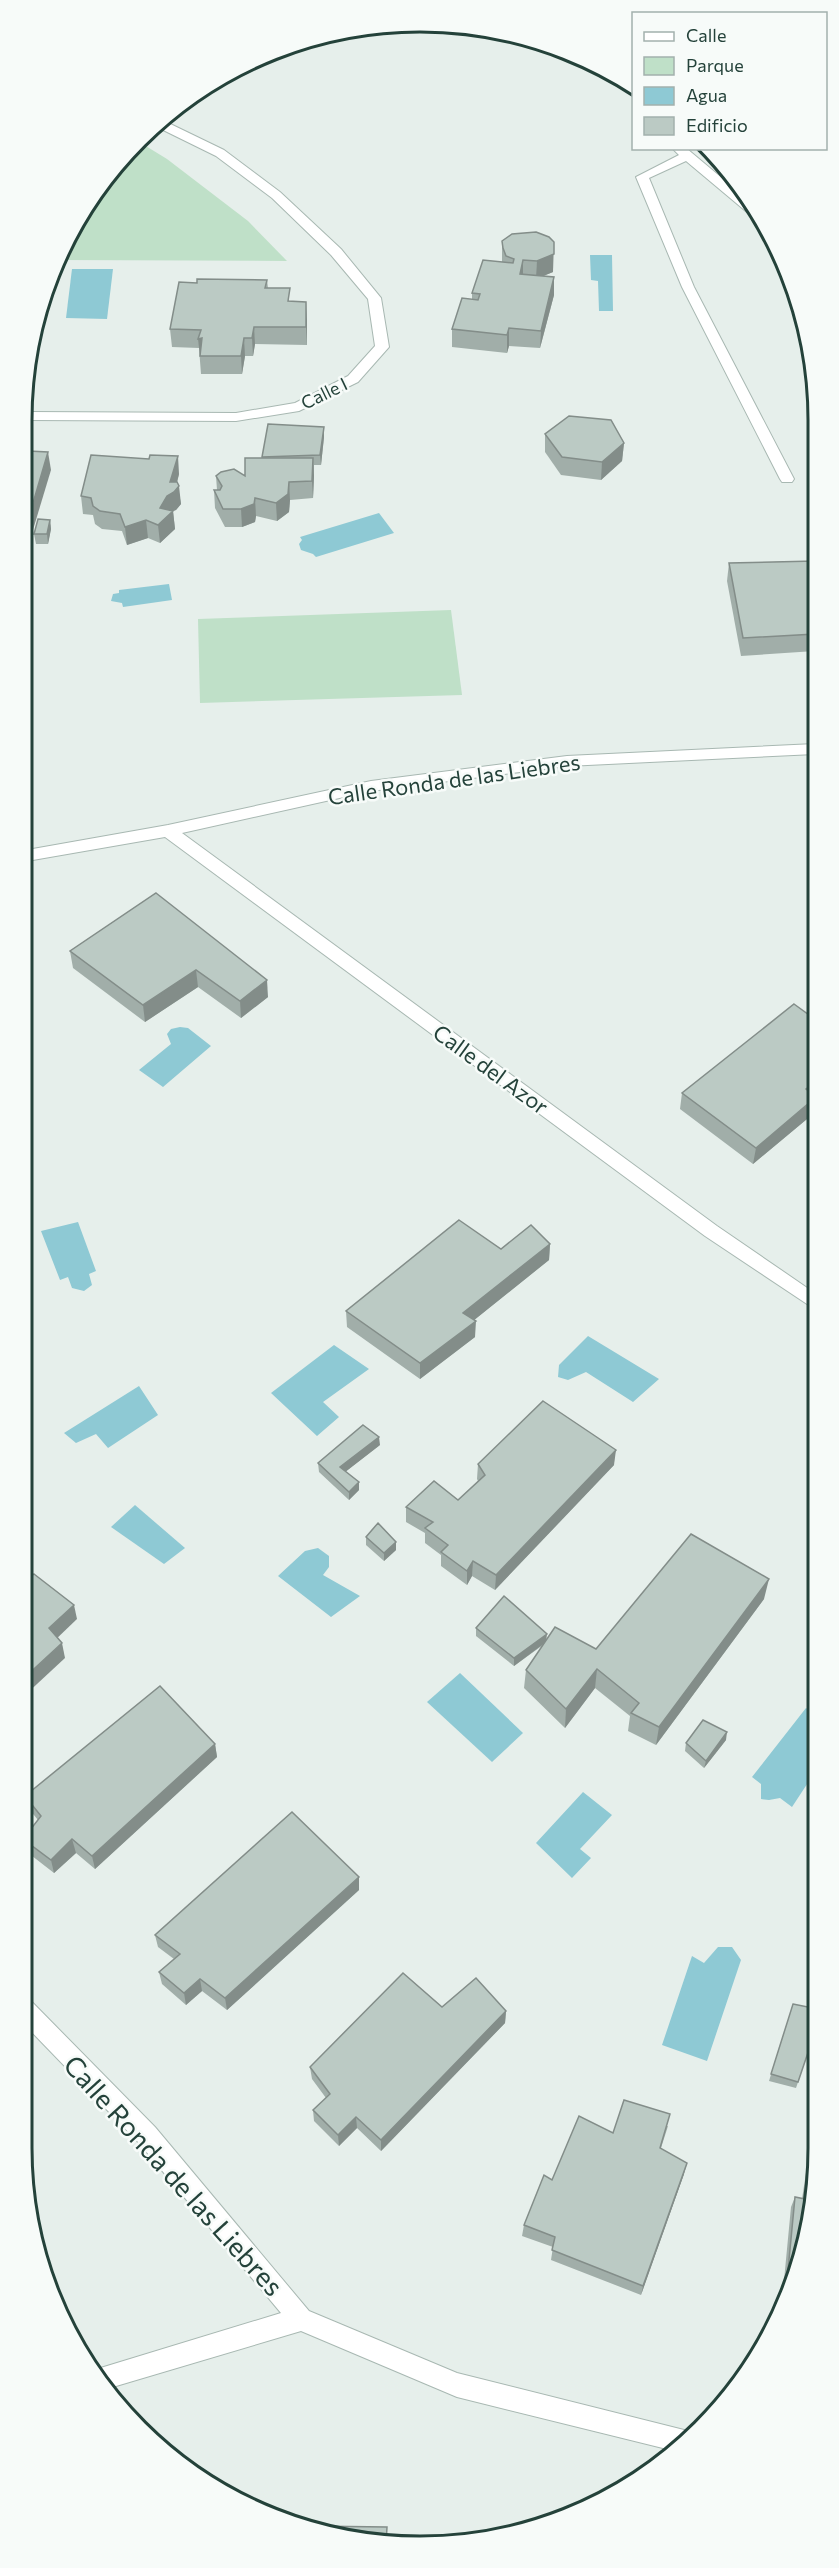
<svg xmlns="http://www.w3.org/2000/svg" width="839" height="2568" font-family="Commissioner,sans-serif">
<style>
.green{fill:#bfe0c8}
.water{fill:#8ec9d4}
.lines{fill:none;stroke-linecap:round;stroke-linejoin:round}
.minor-casing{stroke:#a8b8b2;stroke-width:2}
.minor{fill:#fff;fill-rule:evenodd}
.wall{fill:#a1aea9}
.shaded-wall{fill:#838d89}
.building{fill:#bbcac4;stroke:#838d89;stroke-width:1.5}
.labels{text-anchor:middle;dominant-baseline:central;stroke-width:5;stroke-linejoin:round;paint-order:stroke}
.far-street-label{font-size:18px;fill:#24423a;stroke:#f7fbf9}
.street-label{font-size:22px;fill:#24423a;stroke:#f7fbf9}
.near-street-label{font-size:27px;fill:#24423a;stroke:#f7fbf9}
.rim{fill:none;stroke:#24423a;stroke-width:3}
</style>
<rect width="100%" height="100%" fill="#e6efeb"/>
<g class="green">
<path d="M136 140 167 159 248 221 287 261 55 260 88 198Z"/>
<path d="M451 610 462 695 200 703 198 619Z"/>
</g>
<g class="water">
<path d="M590 255H612L613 311H599L598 281 591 280Z"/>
<path d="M72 269H113L107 319 66 318Z"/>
<path d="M379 513 394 533 316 557 313 554 301 550 299 544 302 540 300 537Z"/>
<path d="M169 584 172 600 123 607 122 603 111 601 113 594 119 593V590Z"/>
<path d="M180 1027 188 1028 211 1046 163 1087 139 1070 171 1044 167 1034 171 1029Z"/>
<path d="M78 1222 96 1271 89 1274 92 1285 84 1291 72 1288 68 1277 60 1280 41 1231Z"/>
<path d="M588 1336 659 1379 633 1402 586 1372 568 1380 558 1377 559 1365Z"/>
<path d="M334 1345 369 1369 323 1402 339 1417 317 1436 271 1393Z"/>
<path d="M139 1386 158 1415 108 1448 96 1434 76 1443 64 1433Z"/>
<path d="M135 1505 185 1548 164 1564 111 1527Z"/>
<path d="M318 1548 329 1556V1567L323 1575 360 1596 331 1617 278 1576 305 1551Z"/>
<path d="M460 1673 523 1733 492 1762 427 1702Z"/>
<path d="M806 1708 817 1716V1769L792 1807 780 1798 769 1800 761 1799V1784L752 1777Z"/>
<path d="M583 1792 612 1815 580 1849 591 1858 572 1878 536 1843Z"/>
<path d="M718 1947H732L741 1960 707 2061 662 2045 692 1956 704 1963Z"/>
</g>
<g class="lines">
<g class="minor-casing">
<g id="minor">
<path d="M160 119 224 150 280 192 341 249 381 298 389 347 358 382 299 411 236 421 28 420V412L236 413 295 403 348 376 375 346 368 299 331 255 272 198 216 156 153 125Z"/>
<path d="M672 148H686L748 200 760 218H754L686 161 649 178 694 287 794 479 792 482H782L780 479 682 287 636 177 679 155Z"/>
<path d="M815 744V754L567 766 371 791 182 833 717 1226 816 1294V1310L705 1236 165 837 27 861V850L168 825 371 781 567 756Z"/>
<path d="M22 1996 30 2000 155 2127 309 2311 457 2373 692 2432 675 2451 457 2397 301 2331 106 2389 94 2370 281 2313 139 2143 22 2022Z"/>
</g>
</g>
<use href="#minor" class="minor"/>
</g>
<g class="wall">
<path d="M512 234 553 272 543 276 554 277V295L540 348 509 346 507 353 452 347V329L472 300V293L502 262V241Z"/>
<path d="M267 280 268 288 291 302 307 320V345L255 344 253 356H245L242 374H201L199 348 172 347 170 329 197 283Z"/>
<path d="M545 434 624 443 622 461 601 480 561 475 545 452Z"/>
<path d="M324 437 321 465H314V476L313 498 290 500 289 512 277 521 256 516 255 522 242 527H225L215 508 214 490H217L216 476H245L262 458V457Z"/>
<path d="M179 474 177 483 181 504 176 510 173 511 175 529 160 543 148 538 127 545 122 531 102 529 95 524 93 515 83 514 81 496Z"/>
<path d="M50 520 51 529 48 544H36L34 534Z"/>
<path d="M815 561V651L741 656 727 581 729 563Z"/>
<path d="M156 893 268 997 241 1018 198 987 145 1022 73 968 70 951Z"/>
<path d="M816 1020V1095L815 1096 813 1114 753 1164 680 1109 682 1093Z"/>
<path d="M550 1244 549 1260 474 1320 475 1337 420 1379 347 1327 346 1311 501 1249Z"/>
<path d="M380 1445 345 1472 359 1490 349 1500 319 1472 318 1463Z"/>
<path d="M478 1464 614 1465 495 1590 472 1576 467 1585 441 1566V1555L425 1543V1533L406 1522V1507L458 1500 478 1481 477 1479Z"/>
<path d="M366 1537 396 1550 384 1561 366 1545Z"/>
<path d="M764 1599 656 1745 628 1731 630 1716 595 1688 565 1728 524 1688 526 1670 543 1645 514 1666 476 1636V1628L546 1639 596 1649Z"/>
<path d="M726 1740 704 1768 685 1751 686 1743Z"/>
<path d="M215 1744 217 1757 95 1869 76 1853 54 1873 27 1852 23 1839 38 1820 29 1809 25 1796Z"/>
<path d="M359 1890 227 2010 202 1991 186 2005 162 1984 159 1972 174 1959 158 1947 155 1935Z"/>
<path d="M793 2004 818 2023 796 2088 769 2081Z"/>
<path d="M442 2007 506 2011 505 2023 381 2151 357 2128 339 2146 314 2121 313 2110 326 2098 312 2079 310 2067Z"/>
<path d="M668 2126 661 2148 684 2174 641 2295 551 2260 553 2247 522 2236 524 2225 552 2180 613 2133Z"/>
<path d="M812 2155 810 2227 790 2293 783 2291 791 2207 795 2197 802 2199 807 2166Z"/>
</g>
<g class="shaded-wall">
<path d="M554 242 553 272 536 279 537 261Z"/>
<path d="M523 260V278L520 274Z"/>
<path d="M554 277V295L540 348 541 331Z"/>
<path d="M306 302 307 320V345L306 327Z"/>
<path d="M254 327 255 344 253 356 252 338Z"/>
<path d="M509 328V346L507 353V335Z"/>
<path d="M202 338 200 356 198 339Z"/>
<path d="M244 338 245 356 242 374 241 356Z"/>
<path d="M324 427V437L321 465 320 455Z"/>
<path d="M624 443 622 461 601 480 602 462Z"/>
<path d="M48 452 51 470 29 543 28 536V520Z"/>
<path d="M178 456 179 474 174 493 179 486 181 504 176 510 173 511 175 529 160 543 158 525 160 508 170 482Z"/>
<path d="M313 458 314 476 313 498 312 481Z"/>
<path d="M289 482 290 500 289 512 277 521 276 503Z"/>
<path d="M255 498 256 516 255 522 242 527 241 509Z"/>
<path d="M50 520 51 529 48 544 47 534Z"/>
<path d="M146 520 148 538 127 545 125 527Z"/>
<path d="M196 970 198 987 145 1022 143 1005Z"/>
<path d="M267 980 268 997 241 1018 240 1001Z"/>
<path d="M816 1081V1095L803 1106 806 1089Z"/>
<path d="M816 1097 813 1114 753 1164 756 1148Z"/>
<path d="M550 1244 549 1260 463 1329V1313Z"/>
<path d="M476 1321 475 1337 420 1379V1363Z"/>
<path d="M379 1437 380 1445 340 1476V1467Z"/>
<path d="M616 1450 614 1465 495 1590 496 1575Z"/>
<path d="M359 1482V1490L349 1500V1492Z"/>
<path d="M396 1542V1550L384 1561V1553Z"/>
<path d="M473 1561 472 1576 467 1585V1571Z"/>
<path d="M769 1579 764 1599 656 1745 659 1727Z"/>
<path d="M74 1605 77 1619 52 1643 49 1628Z"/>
<path d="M547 1634 546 1642 514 1666V1658Z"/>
<path d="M62 1643 65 1658 23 1697V1679Z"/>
<path d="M597 1669 595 1688 565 1728 566 1709Z"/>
<path d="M727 1732 726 1740 704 1768 706 1761Z"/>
<path d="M215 1744 217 1757 95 1869 92 1856Z"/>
<path d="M72 1839 76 1853 54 1873 51 1860Z"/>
<path d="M359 1877V1890L227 2010 225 1998Z"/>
<path d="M200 1979 202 1991 186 2005 184 1993Z"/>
<path d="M506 2011 505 2023 381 2151V2140Z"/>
<path d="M356 2117 357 2128 339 2146 338 2135Z"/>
<path d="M687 2163 684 2174 641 2295 643 2286Z"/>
</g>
<g class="building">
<path d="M536 232 549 237 554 242V254L537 261 523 260 520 274 554 277 541 331 509 328 507 335 452 329 462 298 478 300 480 294 472 293 483 260 513 263 514 259 506 256 503 248 502 241 512 234Z"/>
<path d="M197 279 267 280 265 288H290L288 301 306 302V327H254L252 338H244L241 356H200L202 338 198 339 201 330 170 329 179 282 197 283Z"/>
<path d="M569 416 611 420 624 443 602 462 562 457 545 434Z"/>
<path d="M268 424 324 427 320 455 262 457Z"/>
<path d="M28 451 48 452 28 520Z"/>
<path d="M91 455 149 459 150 455 178 456 170 482H177L179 486 174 492 167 496 160 508 173 511 158 525 146 520 125 527 120 514 100 511 93 506 91 498 81 496Z"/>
<path d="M245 458H313L312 481 289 482 288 494 276 503 255 498 254 504 241 509H223L214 490H220L222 486 216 476 221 472 234 469 245 476Z"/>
<path d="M38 519 50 520 47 534H34Z"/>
<path d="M815 561V634L743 638 729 563Z"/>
<path d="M156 893 267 980 240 1001 196 970 143 1005 70 951Z"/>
<path d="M794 1004 816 1020V1081L806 1089 816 1097 756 1148 682 1093Z"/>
<path d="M459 1220 501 1249 531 1225 550 1244 463 1313 476 1321 420 1363 346 1311Z"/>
<path d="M543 1401 616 1450 496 1575 473 1561 467 1571 441 1552 448 1545 425 1528 433 1522 406 1507 434 1481 458 1500 485 1475 478 1464Z"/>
<path d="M363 1425 379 1437 340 1467 359 1482 349 1492 318 1463Z"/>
<path d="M378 1523 396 1542 384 1553 366 1537Z"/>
<path d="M691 1534 769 1579 659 1727 631 1713 639 1703 597 1669 566 1709 526 1670 555 1627 596 1649Z"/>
<path d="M34 1574 74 1605 49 1628 62 1643 23 1679V1582Z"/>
<path d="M504 1596 547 1634 514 1658 476 1628Z"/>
<path d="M160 1686 215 1744 92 1856 72 1839 51 1860 23 1839 41 1816 25 1796Z"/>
<path d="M703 1720 727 1732 706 1761 686 1743Z"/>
<path d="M292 1812 359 1877 225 1998 200 1979 184 1993 159 1972 180 1954 155 1935Z"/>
<path d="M403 1973 442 2007 476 1978 506 2011 381 2140 356 2117 338 2135 313 2110 330 2094 310 2067Z"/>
<path d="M793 2004 818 2009V2023L798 2082 771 2074Z"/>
<path d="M624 2100 670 2114 660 2148 687 2163 643 2286 552 2250 555 2237 524 2225 544 2175 552 2180 579 2116 613 2133Z"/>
<path d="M812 2155 817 2156 810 2227 793 2283 787 2281 795 2197 805 2199Z"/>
<path d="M310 2526 387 2527 386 2544H368Z"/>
</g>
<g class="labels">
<g class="far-street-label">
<text transform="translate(324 393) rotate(-26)">Calle I</text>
</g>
<g class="street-label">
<text transform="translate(454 779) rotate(-8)">Calle Ronda de las Liebres</text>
<text transform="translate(491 1069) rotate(36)">Calle del Azor</text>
</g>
<g class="near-street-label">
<text transform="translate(174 2175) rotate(48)">Calle Ronda de las Liebres</text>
</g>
</g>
<path d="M0 0H839V2568H0ZM420 32H420A388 388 0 0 1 808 420V2148A388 388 0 0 1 420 2536H420A388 388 0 0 1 32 2148V420A388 388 0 0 1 420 32Z" fill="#f7fbf9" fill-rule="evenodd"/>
<path class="rim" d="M420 32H420A388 388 0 0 1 808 420V2148A388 388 0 0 1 420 2536H420A388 388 0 0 1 32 2148V420A388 388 0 0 1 420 32Z"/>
<rect x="632" y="12" width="195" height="138" fill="#f7fbf9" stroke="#a3b1ad" stroke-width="1.5"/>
<rect x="644" y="32" width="30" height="9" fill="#ffffff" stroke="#a3b1ad" stroke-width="1.5"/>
<text x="686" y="42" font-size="18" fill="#24423a">Calle</text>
<rect x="644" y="57" width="30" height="18" fill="#bfe0c8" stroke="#a3b1ad" stroke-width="1.5"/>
<text x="686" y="72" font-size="18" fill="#24423a">Parque</text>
<rect x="644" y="87" width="30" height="18" fill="#8ec9d4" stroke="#a3b1ad" stroke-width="1.5"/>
<text x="686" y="102" font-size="18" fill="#24423a">Agua</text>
<rect x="644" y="117" width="30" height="18" fill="#bbcac4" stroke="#a3b1ad" stroke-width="1.5"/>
<text x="686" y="132" font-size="18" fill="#24423a">Edificio</text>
</svg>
